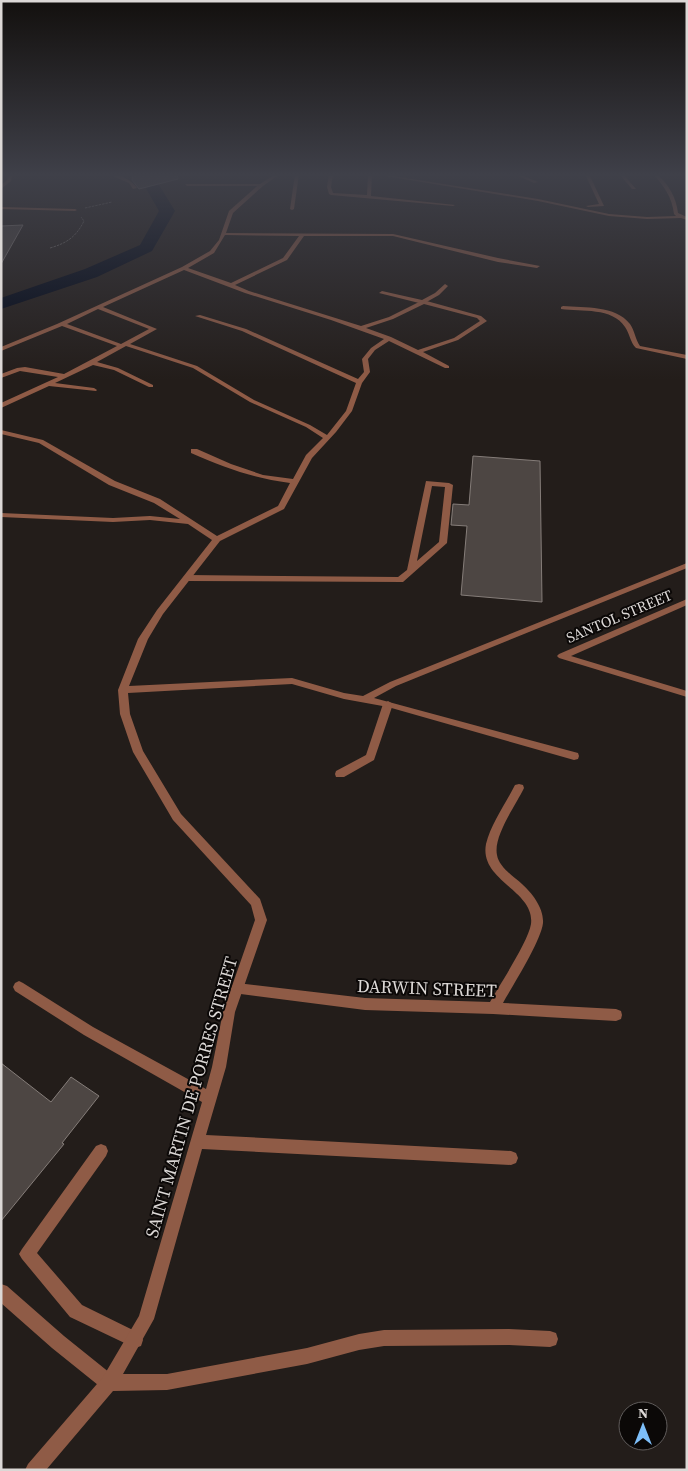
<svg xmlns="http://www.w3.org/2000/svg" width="688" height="1471" font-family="'Source Serif 4',serif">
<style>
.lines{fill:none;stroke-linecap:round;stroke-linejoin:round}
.river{fill:#000717;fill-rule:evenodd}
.building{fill:#4d4643;stroke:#857d79}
.path{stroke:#6f6a67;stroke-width:1;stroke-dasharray:2.5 1;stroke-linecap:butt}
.service{fill:#8f5b46;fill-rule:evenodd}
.minor{fill:#8f5b46;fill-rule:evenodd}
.labels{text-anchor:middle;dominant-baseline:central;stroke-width:4;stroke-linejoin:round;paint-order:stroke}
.street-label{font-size:15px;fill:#dcd8d6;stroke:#0b0807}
.near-street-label{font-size:18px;fill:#dcd8d6;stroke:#0b0807}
</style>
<rect width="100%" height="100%" fill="#231d1a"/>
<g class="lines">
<path class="river" d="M147 174H164L156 180 175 211 152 251 97 277 1 309V298L85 269 140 245 159 211 144 185 142 178Z"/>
</g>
<g class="building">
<path d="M133 174H177L178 179 139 189 132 180Z"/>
<path d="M23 225 1 264V226Z"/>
<path d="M473 456 540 461 542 602 461 595 467 526 451 525 453 504 469 505Z"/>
<path d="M1 1063 51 1102 71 1077 99 1096 62 1143 64 1144 1 1221Z"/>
</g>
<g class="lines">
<g class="path">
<path d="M85 208 112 202"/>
<path d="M50 248C67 243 76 237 84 221L81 217"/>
</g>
<g class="service">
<path d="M9 174H13L11 181 1 189V185L7 180Z"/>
<path d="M445 284 448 286 439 295 423 304 379 293 382 291 422 300 435 293Z"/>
<path d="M426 481 449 483 453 485 447 543 403 582 187 581 183 578 187 575 398 577 407 570ZM432 486 445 487 439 542 417 561Z"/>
<path d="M388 701 393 704 374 760 344 777H336L335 774 336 771 366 755 383 704Z"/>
<path d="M519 784 523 785 524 788C516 805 493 836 497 855 499 867 513 876 522 884 532 893 544 908 543 923 541 941 513 985 503 1003L616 1009 621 1011 622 1015 621 1019 616 1021 493 1014 365 1010 233 993 231 989 233 985 237 983 365 998 490 1002C500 984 528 942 531 924 535 890 479 881 486 844 491 824 506 803 515 785Z"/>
<path d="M101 1144 106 1146 108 1151 106 1156 37 1253 82 1305 141 1334 143 1340 141 1346 135 1348 70 1317 22 1259 19 1254 22 1249 96 1146Z"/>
<path d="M1 1284 7 1286 64 1336 115 1377 117 1383 115 1389 109 1391 103 1389 52 1348 1 1303Z"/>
</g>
<g class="minor">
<path d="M108 174C118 173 131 179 137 188L133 189 129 183Z"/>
<path d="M276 174H280L263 186 233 213 226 233 393 234 498 258 540 266 537 268 498 262 393 236H304L287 260 235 285 249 291 361 326 389 317 423 300 481 316 487 321 458 340 423 352 449 366V368H445L389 341 375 350 368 359 370 372 362 383 352 411 336 432 312 458 284 509 220 541 163 614 148 639 129 686 292 678 344 693 363 696 390 682 687 563V568L396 686 374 698 578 753 579 756 578 759 574 760 388 707 344 699 292 684 128 693 130 714 143 751 181 814 260 899 267 920 235 1012 226 1067 206 1135 511 1151 516 1153 518 1158 516 1163 511 1165 202 1149 154 1319 123 1374H167L307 1348 359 1334 384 1330 509 1329 550 1331 556 1333 558 1339 556 1345 550 1347 509 1345 384 1346 359 1350 307 1364 167 1390 113 1391 46 1470H25L28 1464 103 1377 139 1316 202 1102 84 1035 15 991 13 987 15 983 19 981 23 983 93 1027 206 1089 212 1067 223 1012 255 920 251 905 173 820 133 752 120 714 118 690 138 639 157 610 212 540 188 524 150 520 113 522 1 517V513L113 518 150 516 180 519 154 503 109 485 39 443 1 434V430L43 440 115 481 160 499 217 536 278 506 290 483C252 478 226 468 191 453V449H197L231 464 263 475 293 479 306 455 323 438 306 427 250 402 193 368 126 346 97 362 118 368 153 385V387H149L114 370 93 365 55 383 94 388 97 390 96 391 49 386 1 408V403L58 377 20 371 1 378V374L17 368 25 367 64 374 117 346 62 326 1 351V347L57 324 182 267 210 251 219 240 229 211 257 186H187L185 184H260ZM225 235 299 236 283 258 231 283 188 268 214 253ZM184 270 245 293 331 320 384 339 371 348 362 359 364 372 358 379 246 329 200 315 195 316 242 331 356 383 346 411 327 435 310 425 254 400 197 366 130 344 157 329 103 307ZM424 304 477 318 480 321 454 338 418 350 391 337 366 328 393 319ZM98 309 149 329 121 344 67 324Z"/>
<path d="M295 174H299L294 209 292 210 290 209Z"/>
<path d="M329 174H333L331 187 333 193 367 195 368 174H372L371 196 455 205 453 206 331 195 329 194 327 187Z"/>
<path d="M373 174H380L538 199 609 214 647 217 676 216 674 214C672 197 664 186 653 174H657C669 185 676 197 678 213L687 217V220L681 218 647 219 609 216 538 201Z"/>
<path d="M514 174H519L538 182 534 183Z"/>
<path d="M585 174H589L604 206 588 207 586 206 599 204Z"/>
<path d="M619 174H623L636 189H632Z"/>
<path d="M1 207 75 209 77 210 75 211 1 209Z"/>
<path d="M563 306C585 308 615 305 630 324 635 331 635 339 640 346L687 355V359L636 348C630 342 630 334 625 327 612 307 582 312 561 309V307Z"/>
<path d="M687 599V605L571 656 687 691V697L559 658 557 656 559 654Z"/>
</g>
</g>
<linearGradient id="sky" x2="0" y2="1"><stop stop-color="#13100e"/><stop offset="0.46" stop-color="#3f4049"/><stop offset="1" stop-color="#3f4049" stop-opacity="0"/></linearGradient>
<rect width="688" height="380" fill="url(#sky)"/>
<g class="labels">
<g class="street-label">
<text transform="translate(619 616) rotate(-23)">SANTOL STREET</text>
</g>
<g class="near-street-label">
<text transform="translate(427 988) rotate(2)">DARWIN STREET</text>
<text transform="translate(191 1097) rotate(-74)">SAINT MARTIN DE PORRES STREET</text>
</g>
</g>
<rect width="688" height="1471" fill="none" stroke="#dcd8d6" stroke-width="5"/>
<g transform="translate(643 1426)"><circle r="24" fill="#0b0807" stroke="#5f5b5a"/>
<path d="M0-4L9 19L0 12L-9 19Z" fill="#7dbef9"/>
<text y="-8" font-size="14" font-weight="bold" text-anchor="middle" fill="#dcd8d6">N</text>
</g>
</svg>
